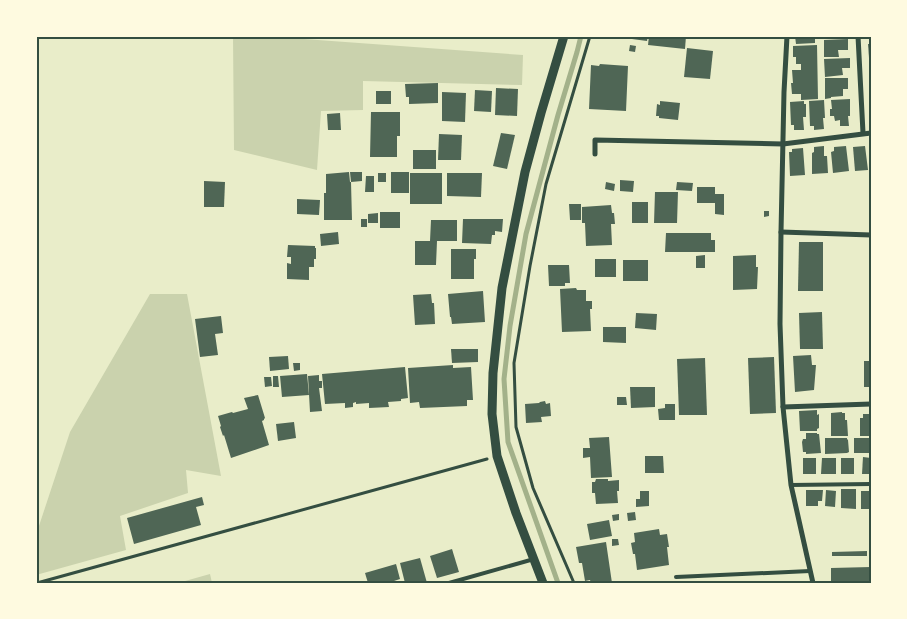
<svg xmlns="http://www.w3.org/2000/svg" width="907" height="619" font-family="'Zilla Slab',serif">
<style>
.green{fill:#cad2ad}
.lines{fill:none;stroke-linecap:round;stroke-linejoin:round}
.stream{stroke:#a3b18a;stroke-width:5}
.building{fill:#4f6655}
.path{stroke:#344e41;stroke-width:3}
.service{stroke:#344e41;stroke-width:4}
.minor{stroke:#344e41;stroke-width:5}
.tertiary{stroke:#344e41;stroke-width:9}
.neatline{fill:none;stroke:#344e41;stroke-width:2}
</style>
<rect width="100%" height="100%" fill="#e9edc9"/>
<g class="green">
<path d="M233 36H263L523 55 522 85 363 81V110L321 111 317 170 234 150Z"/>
<path d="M150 294H187L221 476 186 470 188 493 120 516 126 550 36 575V535L70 432Z"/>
<path d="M210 574 212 583H178Z"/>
</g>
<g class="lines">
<path class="stream" d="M558 583 508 442 504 379 510 326 526 234 558 115 577 52 581 36"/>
</g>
<g class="building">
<path d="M633 36H648L647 41 632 39Z"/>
<path d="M649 36H686L685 49 648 45Z"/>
<path d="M795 36H815V43L796 44Z"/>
<path d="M848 39V50H838L839 57H824V40Z"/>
<path d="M868 44H871V58H869Z"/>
<path d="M630 45 636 46 635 52 629 51Z"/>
<path d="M817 45 818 99 801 100V94H792L791 83H793L792 70H801V64H796V57H793V46Z"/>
<path d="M687 48 713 51 710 79 684 77Z"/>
<path d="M850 58V68H842L843 75 825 77 824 59Z"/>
<path d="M600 64 628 66 626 111 589 109 591 65 599 66Z"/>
<path d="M825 78H848V89H843V96L831 97V98L825 99Z"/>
<path d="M438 83V103L409 104V97H406L405 84Z"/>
<path d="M496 88 518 89 517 116 495 115Z"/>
<path d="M475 90 492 91 491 112 474 111Z"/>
<rect x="376" y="91" width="15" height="13"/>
<path d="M442 92 466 93 465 122 442 121Z"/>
<rect x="869" y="97" width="2" height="14"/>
<path d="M850 99V116H848L849 126H840V120L835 121 834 116H830V109H832L831 100Z"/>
<path d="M824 100 825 118H823L824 129 814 130V126H810L809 101Z"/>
<path d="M660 101 680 103 678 120 659 118V116H656L657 104 660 105Z"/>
<path d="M804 101V104H806V117H803L804 130H794V125H791L790 102Z"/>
<path d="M371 112H400V136H397V157H370Z"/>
<path d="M340 113 341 130H328L327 114Z"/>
<path d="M501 133 515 135 507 169 493 166Z"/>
<path d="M439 134 462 135 461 160H438Z"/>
<path d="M824 146V156H827L828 173 812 174V153L814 152V147Z"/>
<path d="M846 146 849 171 833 173 831 152 834 151V147Z"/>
<path d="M865 146 868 170 855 171 853 147Z"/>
<path d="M803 148 805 175 790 176 789 152H792V149Z"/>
<rect x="413" y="150" width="23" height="19"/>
<path d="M349 172 350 182H351L352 220H324V193H326V174Z"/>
<path d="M350 172H362V181L351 182Z"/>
<rect x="391" y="172" width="18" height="21"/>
<rect x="378" y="173" width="8" height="9"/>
<rect x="410" y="173" width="32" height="31"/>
<path d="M447 173H482L481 197 447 196Z"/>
<path d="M366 176H374V192H365Z"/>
<path d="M620 180 634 181 633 192 620 191Z"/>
<path d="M204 181 225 182 224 207H204Z"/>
<path d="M606 182 615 184 614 191 605 189Z"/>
<path d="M677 182 693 183 692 191 676 190Z"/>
<path d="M697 187H715V194H724V215L715 214V203H697Z"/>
<path d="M655 192H678L677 223H654Z"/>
<path d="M297 199 320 200 319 215 297 214Z"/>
<rect x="632" y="202" width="16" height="21"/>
<path d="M569 204H581V220H570Z"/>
<path d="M611 205 612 213H614L615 224H611L612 245 586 246 585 223H582V207Z"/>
<path d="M764 211H769V216L764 217Z"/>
<rect x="380" y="212" width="20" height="16"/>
<path d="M378 213V223H368V214Z"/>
<rect x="361" y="219" width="6" height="8"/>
<path d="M463 219H503L502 232 495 231V235H492L491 244 462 243Z"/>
<path d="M431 220H457V241H437L436 265H415V241H430Z"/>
<path d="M338 232 339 244 321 246 320 234Z"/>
<path d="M666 233H711V240H715V252H665Z"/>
<path d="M799 242H823V291H798Z"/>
<path d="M288 245 315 246V248H316V259H314V267H309V280L287 279V263L291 264V257H287Z"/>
<path d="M451 249H476V259H474V279H451Z"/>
<path d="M705 255V268H696V256Z"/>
<path d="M756 255V267H758L757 289 733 290V256Z"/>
<rect x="595" y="259" width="21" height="18"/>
<rect x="623" y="260" width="25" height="21"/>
<path d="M548 265H569L570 283H565V286H549Z"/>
<path d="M576 288 577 290H586V301H592V309H590L591 331 562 332 560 289Z"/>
<path d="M483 291 485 322 452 324 451 317H450L448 294Z"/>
<path d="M431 294 432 303H434L435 324 415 325 413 295Z"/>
<path d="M822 312 823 349H800L799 313Z"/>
<path d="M636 313 657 314 656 330 635 328Z"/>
<path d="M221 316 223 333 215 334 218 355 200 357 195 319Z"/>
<path d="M603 327H626V343L603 342Z"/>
<path d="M451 349H478V362L452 363Z"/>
<path d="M811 355 812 365H816L814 390 795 392 793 356Z"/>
<path d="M288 356 289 369 270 371 269 357Z"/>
<path d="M774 357 776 413 750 414 748 358Z"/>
<path d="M705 358 707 415H679L677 359Z"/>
<rect x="864" y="361" width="7" height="26"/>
<path d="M293 363H300V370L294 371Z"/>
<path d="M453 365V368L471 367 473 400H467V406L420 408 419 402 410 403 408 368Z"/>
<path d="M405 367 408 398 401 399V401L388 402 389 407 369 408V403L356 404V402L353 403V407L345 408V403L325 404 322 374Z"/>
<path d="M307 374 309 395 282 397 280 376Z"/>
<path d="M319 375V381H322V388H319L322 411 310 412 308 376Z"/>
<path d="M273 376H278L279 387H273Z"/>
<path d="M264 377H271L272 386 265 387Z"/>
<path d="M630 387H655V407L631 408Z"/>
<path d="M258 395 265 418 264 419V420L262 421 269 445 231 458 224 435 223 436 220 427 221 426 218 416 232 412 233 413 248 409 244 398Z"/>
<path d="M617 397H626L627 405H617Z"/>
<path d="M545 401 546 404 550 403 551 416 541 417 542 422 526 423 525 404 539 403 540 402Z"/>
<path d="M665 404H675V420H659L658 409 665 408Z"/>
<path d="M817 410V415L819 414V428L817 429V431H800L799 411Z"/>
<path d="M842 412V413H845V420H847L848 436H831V413Z"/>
<path d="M863 414H871V436H860V418H863Z"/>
<path d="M294 422 296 438 278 441 276 424Z"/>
<path d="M806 433H817V434H819L821 453 806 454V452H803L802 442 803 439H806Z"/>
<path d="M609 437 612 477 591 478 590 457 583 458V448H590L589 438Z"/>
<path d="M825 438H847V439L848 440 849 452 847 453 825 454Z"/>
<rect x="854" y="438" width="17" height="15"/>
<path d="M645 456H663L664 473H645Z"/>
<path d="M863 457 871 458V474H862Z"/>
<rect x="803" y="458" width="13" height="16"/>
<path d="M822 458H836V474H821Z"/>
<rect x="841" y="458" width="13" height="16"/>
<path d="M596 479H608V481L619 480V491H617L618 503 596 504 595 493H592V482H595Z"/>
<path d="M841 489H856V509L841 508Z"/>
<path d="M806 490H823L822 501H818V506H806Z"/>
<path d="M826 490 836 491 835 507 825 506Z"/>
<path d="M640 491H649V506L636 507V499H640Z"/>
<rect x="861" y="491" width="10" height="18"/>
<path d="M202 497 204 505 196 507 201 525 134 544 127 518Z"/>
<path d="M635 512 636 520 628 521 627 513Z"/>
<path d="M619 514V520L613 521 612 515Z"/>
<path d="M609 520 612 536 590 540 587 524Z"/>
<path d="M659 529 660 535 667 534 669 547H667L669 565 637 570 635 554H633L631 543 635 542 634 533Z"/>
<path d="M612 539H618L619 545 612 546Z"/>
<path d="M606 542 612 583H591L590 580 585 581 582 563H579L576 547Z"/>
<path d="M452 549 459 572 437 578 430 556Z"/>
<path d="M867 551V556H832V552Z"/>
<path d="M420 558 427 583H405L400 563Z"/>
<path d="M396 564 400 579 388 583H368L365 573Z"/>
<path d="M871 567V583H831V568Z"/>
</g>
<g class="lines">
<g class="path">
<path d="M37 583 487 459"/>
<path d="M574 583 533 488 516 427 514 363 530 266 546 184 590 36"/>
</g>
<g class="service">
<path d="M791 485 871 484"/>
<path d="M676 577 810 571"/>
<path d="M449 583 534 559"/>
</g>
<g class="minor">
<path d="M787 36 784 92 781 232 780 324 783 407 791 485 813 583"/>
<path d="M858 36 863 133"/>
<path d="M595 154V140L783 144 871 133"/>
<path d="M781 232 871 235"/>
<path d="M783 407 871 404"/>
</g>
<path class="tertiary" d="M543 583 516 513 497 456 492 414 493 373 502 288 525 172 541 113 564 36"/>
</g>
<rect width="907" height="619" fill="none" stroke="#fefae0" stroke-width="75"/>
<rect x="38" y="38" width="832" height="544" class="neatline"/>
</svg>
